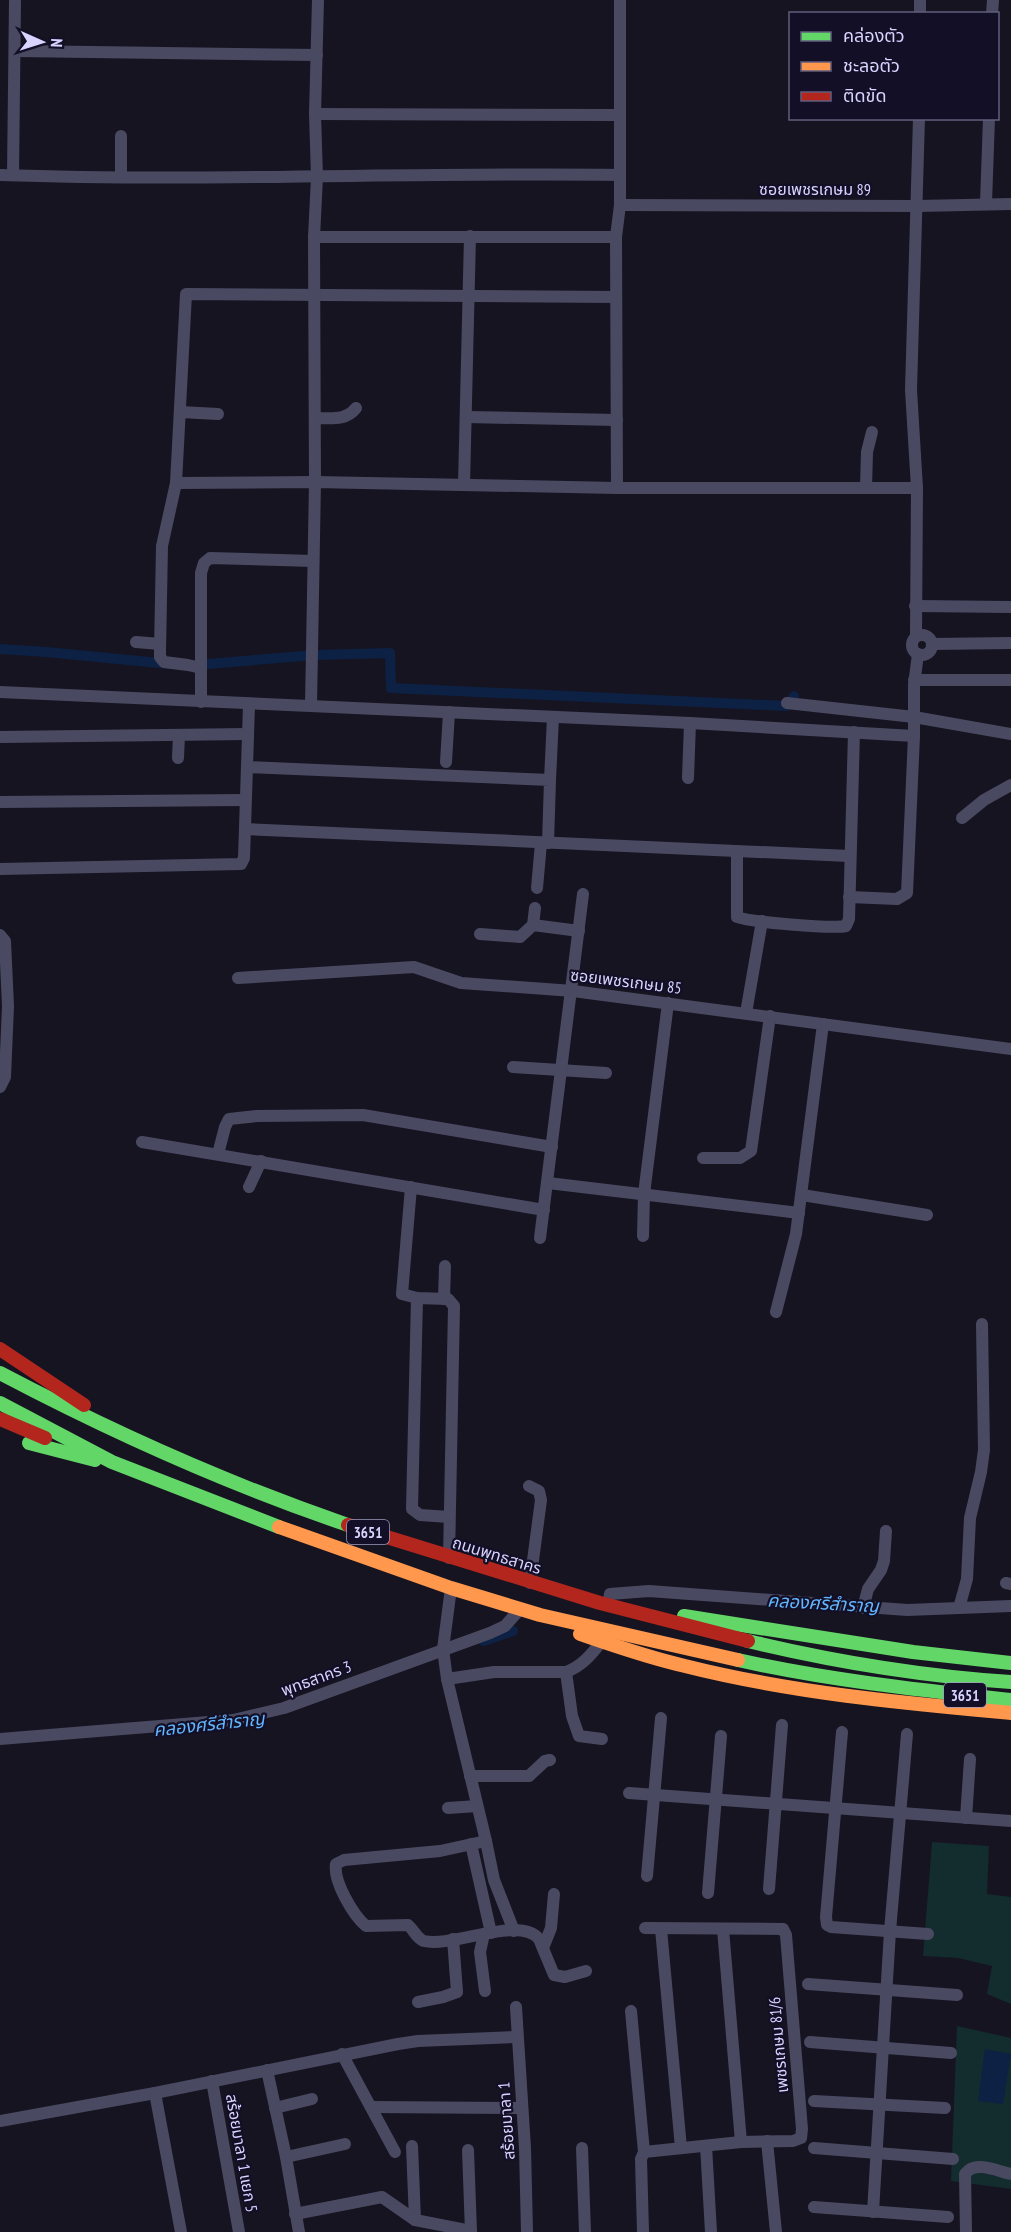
<svg xmlns="http://www.w3.org/2000/svg" width="1011" height="2232" font-family="'PT Sans Narrow','Noto Sans Thai',sans-serif">
<style>
.green{fill:#132c2d}
.water{fill:#0d2144}
.lines{fill:none;stroke-linecap:round;stroke-linejoin:round}
.canal{stroke:#0d2144;stroke-width:10}
.street{stroke:#4a4962;stroke-width:12}
.fast{stroke:#63d668;stroke-width:14}
.slow{stroke:#ff974d;stroke-width:14}
.jam{stroke:#b3261e;stroke-width:14}
.labels{text-anchor:middle;dominant-baseline:central;stroke-width:4.5;stroke-linejoin:round;paint-order:stroke}
.shield{fill:#130f26;stroke:#9e99be;stroke-width:1.5}
.shield-label{font-size:15px;font-weight:bold;fill:#d9d4ff}
.street-label{font-size:16px;fill:#d9d4ff;stroke:#130f26}
.water-label{font-size:18px;font-style:italic;fill:#62b6ff;stroke:#130f26}
</style>
<rect width="100%" height="100%" fill="#161421"/>
<g class="green">
<path d="M932 1842 989 1846 987 1894 1011 1897V2004L987 1994 992 1966 958 1958 923 1956Z"/>
<path d="M957 2026 1011 2038V2189L951 2181Z"/>
</g>
<path class="water" d="M985 2049 1011 2054 1003 2104 978 2101Z"/>
<g class="lines">
<g class="canal">
<path d="M0 649 46 652 170 664"/>
<path d="M195 665 315 655 390 653 391 688 787 706 794 696"/>
<path d="M484 1641 513 1631"/>
</g>
<g class="street">
<path d="M920 14V0"/>
<path d="M992 14 993 0"/>
<path d="M15 51 317 55"/>
<path d="M315 114 620 115"/>
<path d="M0 175C207 182 413 172 620 175"/>
<path d="M13 175 15 0"/>
<path d="M121 177V136"/>
<path d="M986 203 989 118"/>
<path d="M620 205 918 206 1011 204"/>
<path d="M314 237H616"/>
<path d="M180 412 218 414"/>
<path d="M466 417 617 420"/>
<path d="M315 418C331 418 346 421 356 408"/>
<path d="M176 483 315 482 617 488H917"/>
<path d="M464 485 470 236"/>
<path d="M617 488 616 237 620 205V0"/>
<path d="M866 488 867 452 872 432"/>
<path d="M915 606 1011 607"/>
<circle cx="922" cy="645" r="10"/>
<path d="M916 636 917 488 911 390 919 118"/>
<path d="M136 642 160 644"/>
<path d="M932 644 1011 643"/>
<path d="M201 668 188 665 164 662 160 657V651L162 546 176 483 186 294 616 297"/>
<path d="M914 680H1011"/>
<path d="M0 692 690 723 914 736"/>
<path d="M201 702V573L204 563 210 558 313 561"/>
<path d="M787 703 914 717 1011 734"/>
<path d="M311 706 315 482 314 237 317 177 315 114 318 0"/>
<path d="M0 737 248 734"/>
<path d="M178 758 179 735"/>
<path d="M446 762 449 712"/>
<path d="M247 767 550 780 548 843"/>
<path d="M688 778 690 723"/>
<path d="M550 780 553 717"/>
<path d="M0 802 245 800"/>
<path d="M962 818 984 800 1011 785"/>
<path d="M245 829 849 856"/>
<path d="M737 852V917C750 922 831 929 846 926L849 919 854 732"/>
<path d="M0 869 241 864 244 858 249 705"/>
<path d="M537 888 541 843"/>
<path d="M849 897 897 899 907 893 914 736V685L918 654"/>
<path d="M533 925 579 931"/>
<path d="M480 934 520 937 533 925 535 908"/>
<path d="M0 935 5 941 8 1006 5 1077 0 1087"/>
<path d="M238 978 414 967 461 983 573 991 1011 1049"/>
<path d="M746 1013 762 921"/>
<path d="M513 1067 606 1073"/>
<path d="M142 1142 544 1210"/>
<path d="M218 1154 225 1127 229 1119 257 1116 363 1115 552 1147"/>
<path d="M703 1158H740L751 1151 770 1016"/>
<path d="M548 1183 799 1213"/>
<path d="M249 1187 261 1161"/>
<path d="M411 1187 402 1294 417 1298 448 1299 454 1306 449 1558"/>
<path d="M802 1195 927 1215"/>
<path d="M643 1236 644 1194 668 1003"/>
<path d="M540 1238 583 894"/>
<path d="M417 1298 412 1509 420 1515 449 1517"/>
<path d="M444 1299 445 1266"/>
<path d="M776 1312 796 1234 823 1024"/>
<path d="M529 1486 539 1491 541 1500 530 1583"/>
<path d="M1006 1583 1011 1584"/>
<path d="M451 1588 443 1649 447 1679 486 1841 494 1880 514 1931"/>
<path d="M608 1605 610 1594 649 1591 907 1610 1011 1606"/>
<path d="M863 1608 868 1589 881 1570 884 1561 886 1531"/>
<path d="M959 1608 967 1579 970 1518 981 1472 984 1450 982 1324"/>
<path d="M566 1672 572 1716 579 1736 602 1739"/>
<path d="M447 1679 494 1672H566C582 1666 591 1655 601 1642"/>
<path d="M842 1732 826 1917 827 1925 831 1927 928 1934"/>
<path d="M0 1739 233 1720 284 1708 490 1633 505 1626 520 1609"/>
<path d="M470 1776H529L545 1761 550 1760"/>
<path d="M629 1793 1011 1821"/>
<path d="M448 1808 477 1806"/>
<path d="M966 1818 970 1759"/>
<path d="M486 1841 440 1851 344 1860 336 1864C333 1881 353 1915 366 1926L408 1925C414 1930 417 1939 424 1941 452 1948 519 1915 539 1939L554 1975 565 1977 586 1971"/>
<path d="M471 1844 491 1933"/>
<path d="M647 1876 661 1718"/>
<path d="M769 1889 782 1725"/>
<path d="M708 1893 721 1736"/>
<path d="M661 1929 681 2148"/>
<path d="M723 1929 741 2142"/>
<path d="M484 1934 480 1952 485 1991"/>
<path d="M543 1948 551 1928 554 1894"/>
<path d="M808 1984 957 1995"/>
<path d="M418 2002 443 1997 457 1992 453 1939"/>
<path d="M516 2007 525 2148 527 2232"/>
<path d="M631 2011 644 2152 641 2159 643 2232"/>
<path d="M810 2042 951 2053"/>
<path d="M342 2054 395 2152"/>
<path d="M267 2070 286 2157 299 2232"/>
<path d="M212 2081 239 2232"/>
<path d="M155 2093 181 2232"/>
<path d="M814 2101 945 2108"/>
<path d="M371 2107 521 2108"/>
<path d="M275 2108 312 2099"/>
<path d="M0 2121 155 2093 398 2044 418 2041 517 2037"/>
<path d="M767 2141 776 2232"/>
<path d="M412 2146 415 2220"/>
<path d="M706 2146 711 2232"/>
<path d="M582 2148 585 2232"/>
<path d="M814 2148 953 2159"/>
<path d="M468 2150 471 2232"/>
<path d="M644 2152 741 2142 793 2141 801 2138 802 2129 786 1935 783 1929 645 1928"/>
<path d="M286 2157 345 2144"/>
<path d="M814 2207 948 2217"/>
<path d="M873 2212 890 1931 907 1734"/>
<path d="M295 2214 382 2197 415 2220 471 2231"/>
<path d="M966 2232 965 2174C975 2160 997 2171 1011 2174"/>
</g>
<g class="fast">
<path d="M0 1373C112 1432 228 1484 348 1525"/>
<path d="M0 1403 112 1462 279 1527"/>
<path d="M29 1443 95 1460"/>
<path d="M684 1616 913 1652 1011 1663"/>
<path d="M748 1641C835 1662 922 1676 1011 1682"/>
<path d="M738 1660C827 1680 920 1690 1011 1700"/>
</g>
<g class="slow">
<path d="M279 1527 451 1588 540 1615 738 1660"/>
<path d="M580 1634C615 1646 649 1658 685 1666 792 1693 902 1703 1011 1713"/>
</g>
<g class="jam">
<path d="M0 1349 84 1405"/>
<path d="M0 1419 45 1438"/>
<path d="M348 1525 600 1603 748 1641"/>
</g>
</g>
<g class="labels">
<g class="shield">
<rect x="347" y="1520" width="42" height="24" rx="4.5"/>
<rect x="944" y="1683" width="42" height="24" rx="4.5"/>
</g>
<g class="shield-label">
<text x="368" y="1532">3651</text>
<text x="965" y="1695">3651</text>
</g>
<g class="street-label">
<text x="815" y="189">ซอยเพชรเกษม 89</text>
<text transform="translate(626 981) rotate(7)">ซอยเพชรเกษม 85</text>
<text transform="translate(497 1555) rotate(17)">ถนนพุทธสาคร</text>
<text transform="translate(316 1678) rotate(-20)">พุทธสาคร 3</text>
<text transform="translate(778 2045) rotate(-95)">เพชรเกษม 81/6</text>
<text transform="translate(506 2121) rotate(-94)">สร้อยมาลา 1</text>
<text transform="translate(242 2153) rotate(80)">สร้อยมาลา 1 แยก 5</text>
</g>
<g class="water-label">
<text transform="translate(823 1603) rotate(3)">คลองศรีสำราญ</text>
<text transform="translate(209 1724) rotate(-6)">คลองศรีสำราญ</text>
</g>
</g>
<rect x="789" y="12" width="210" height="108" fill="#130f26" stroke="#625e7d" stroke-width="1.5"/>
<rect x="801" y="32" width="30" height="9" fill="#63d668" stroke="#625e7d" stroke-width="1.5"/>
<text x="843" y="42" font-size="18" fill="#d9d4ff">คล่องตัว</text>
<rect x="801" y="62" width="30" height="9" fill="#ff974d" stroke="#625e7d" stroke-width="1.5"/>
<text x="843" y="72" font-size="18" fill="#d9d4ff">ชะลอตัว</text>
<rect x="801" y="92" width="30" height="9" fill="#b3261e" stroke="#625e7d" stroke-width="1.5"/>
<text x="843" y="102" font-size="18" fill="#d9d4ff">ติดขัด</text>
<g transform="translate(42 42) rotate(93)" stroke="#130f26" stroke-width="4.5" paint-order="stroke">
<path d="M0-4.5L10 22L0 15L-10 22Z" fill="#d9d4ff"/>
<text y="-9" font-size="16" font-weight="bold" text-anchor="middle" fill="#d9d4ff">N</text>
</g>
</svg>
